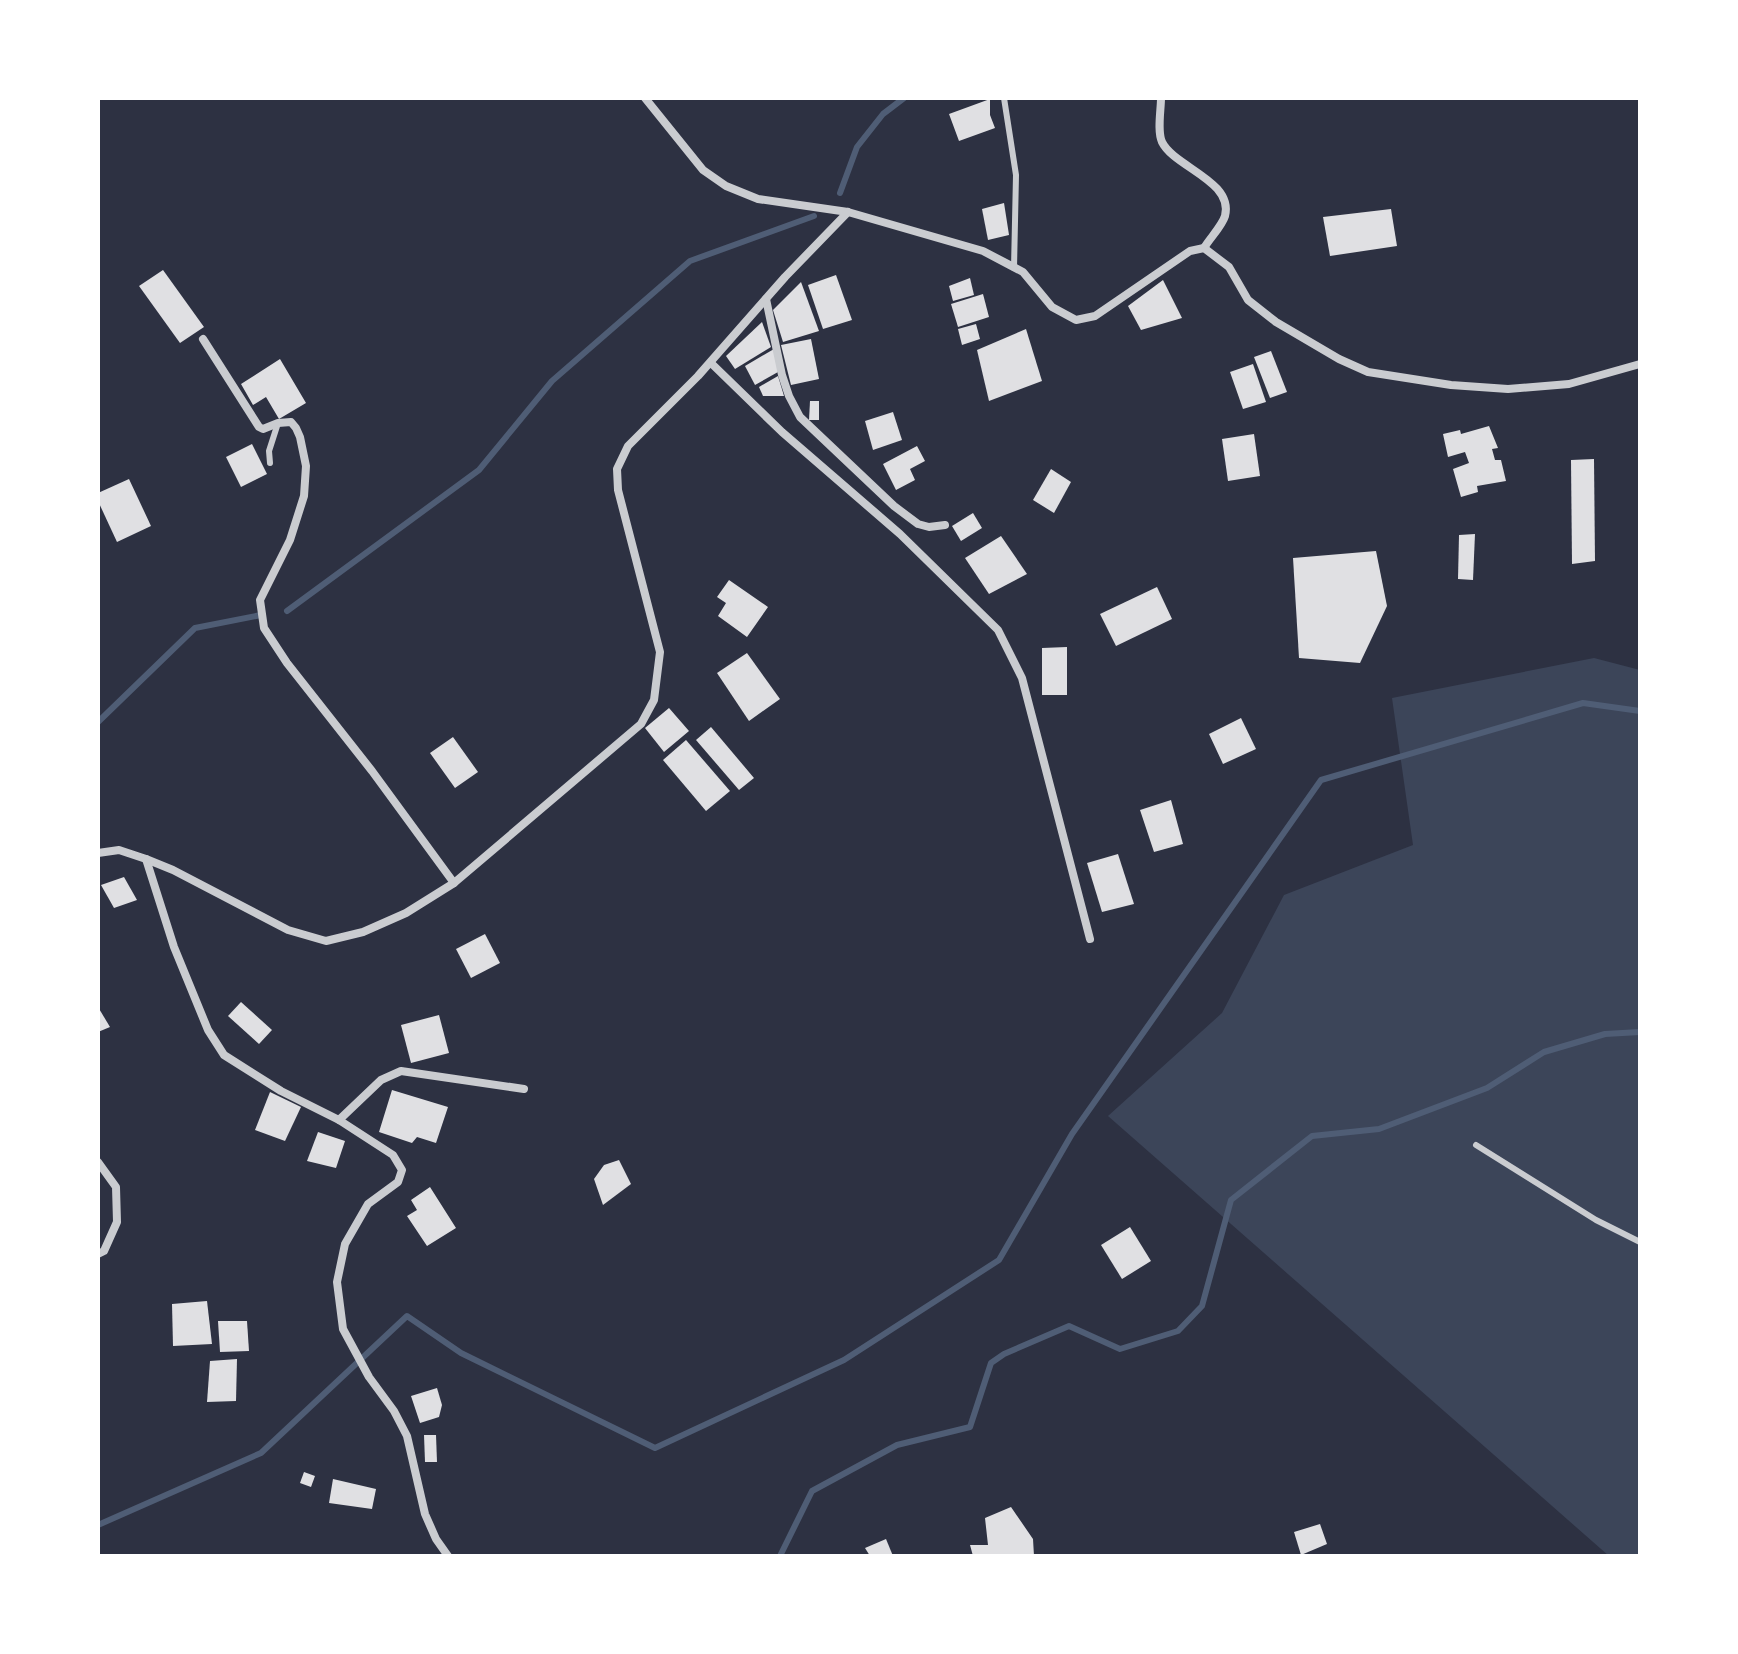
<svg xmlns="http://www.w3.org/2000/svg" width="1738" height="1654" font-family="'Exo 2',sans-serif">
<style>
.green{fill:#3c4559}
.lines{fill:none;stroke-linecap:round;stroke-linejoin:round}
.stream{stroke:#4f5d75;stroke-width:6}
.building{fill:#e0e0e3}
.service{stroke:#caccd0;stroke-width:6}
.minor{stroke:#caccd0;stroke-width:8}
</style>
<rect width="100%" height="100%" fill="#2d3142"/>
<path class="green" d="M1594 658 1640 670V1556H1609L1108 1116 1222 1013 1284 895 1413 845 1392 698Z"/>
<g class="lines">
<g class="stream">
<path d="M840 193 857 147 883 114 904 98"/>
<path d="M287 611 479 470 552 381 690 261 814 216"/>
<path d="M98 722 195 628 261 615"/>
<path d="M98 1525 261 1453 407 1316 461 1353 655 1448 844 1360 999 1260 1072 1134 1321 780 1583 703 1640 711"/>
<path d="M780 1556 812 1491 897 1445 970 1427 991 1363 1004 1354 1069 1326 1120 1349 1178 1331 1202 1306 1231 1200 1312 1136 1379 1129 1487 1088 1544 1052 1605 1034 1640 1032"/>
</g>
</g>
<g class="building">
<path d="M990 99V115L995 128 959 141 949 114Z"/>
<path d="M1004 203 1009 235 988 240 982 209Z"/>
<path d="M1391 209 1397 246 1330 256 1323 217Z"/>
<path d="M163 270 204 327 180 343 139 286Z"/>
<path d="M836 275 852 320 823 329 808 285Z"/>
<path d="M970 278 974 295 953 301 949 286Z"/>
<path d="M1163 280 1182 318 1141 330 1128 306Z"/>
<path d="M801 282 819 331 783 342 773 310Z"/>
<path d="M983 294 989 317 958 327 951 304Z"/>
<path d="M762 322 771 347 735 369 726 356Z"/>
<path d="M976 324 980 339 962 345 958 329Z"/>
<path d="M1026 329 1042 381 989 401 977 350Z"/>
<path d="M811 339 819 379 791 385 781 345Z"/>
<path d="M774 349 778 372 755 385 745 366Z"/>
<path d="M1271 351 1287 392 1270 398 1254 357Z"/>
<path d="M280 359 306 403 279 419 266 397 253 405 241 384Z"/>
<path d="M1253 364 1266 402 1243 409 1230 372Z"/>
<path d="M778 376 784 396H763L759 387Z"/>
<path d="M810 401H819V420H809Z"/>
<path d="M893 412 902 440 873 450 865 421Z"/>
<path d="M1489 426 1498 448 1492 449 1495 460H1501L1506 481 1477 486 1478 492 1461 497 1453 469 1469 463 1465 452 1448 457 1443 434 1460 430 1461 434Z"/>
<path d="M1254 434 1260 476 1228 481 1222 439Z"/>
<path d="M252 444 267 474 241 487 226 457Z"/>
<path d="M917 446 925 461 910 469 915 480 896 490 883 464Z"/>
<path d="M1594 459 1595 561 1572 564 1571 460Z"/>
<path d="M1051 469 1071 482 1054 513 1033 500Z"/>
<path d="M129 479 151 526 117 542 98 501V493Z"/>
<path d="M973 513 982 528 961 541 952 526Z"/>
<path d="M1475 534 1473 580 1458 579 1459 535Z"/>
<path d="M1001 536 1027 574 989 594 965 558Z"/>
<path d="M1376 551 1387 606 1360 663 1299 658 1293 558Z"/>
<path d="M729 580 768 607 747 637 718 616 726 603 717 597Z"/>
<path d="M1157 587 1172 619 1116 646 1100 614Z"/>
<path d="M1067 647V695H1042V648Z"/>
<path d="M747 653 780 699 749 721 717 673Z"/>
<path d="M669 708 689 731 664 752 645 728Z"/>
<path d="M1241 718 1256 749 1223 764 1209 734Z"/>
<path d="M711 727 754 778 739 790 696 740Z"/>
<path d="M453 737 478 772 455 788 430 753Z"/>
<path d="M686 740 730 791 706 811 663 760Z"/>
<path d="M1171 800 1183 844 1154 852 1140 810Z"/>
<path d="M1118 854 1134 904 1102 912 1087 863Z"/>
<path d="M124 877 137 900 114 908 101 885Z"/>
<path d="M485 934 500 963 471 978 456 949Z"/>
<path d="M241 1002 272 1030 259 1044 228 1016Z"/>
<path d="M98 1007 110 1027 98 1032Z"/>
<path d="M439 1015 449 1053 411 1063 401 1025Z"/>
<path d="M392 1090 448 1107 436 1143 417 1137 412 1143 379 1132Z"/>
<path d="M270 1092 301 1107 285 1141 255 1130Z"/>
<path d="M318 1132 345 1141 336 1168 307 1161Z"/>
<path d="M619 1160 631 1184 603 1205 594 1179 604 1165Z"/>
<path d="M430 1187 456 1228 427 1246 407 1216 417 1210 411 1200Z"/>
<path d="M1130 1227 1151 1261 1122 1279 1101 1245Z"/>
<path d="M207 1301 212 1344 173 1346 172 1304Z"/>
<path d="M218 1321H247L249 1351 220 1352Z"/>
<path d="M237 1359 236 1401 207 1402 210 1361Z"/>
<path d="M437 1388 442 1405 439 1417 420 1423 411 1396Z"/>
<path d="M424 1435H436L437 1462H425Z"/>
<path d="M304 1472 315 1476 311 1487 300 1483Z"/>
<path d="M333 1479 376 1489 372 1509 329 1503Z"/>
<path d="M1011 1507 1033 1539 1034 1556H973L970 1545H988L985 1518Z"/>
<path d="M1320 1524 1327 1544 1301 1555 1294 1532Z"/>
<path d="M886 1539 893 1556H870L865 1548Z"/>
</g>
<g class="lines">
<g class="service">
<path d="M1004 98 1016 175 1014 268"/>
<path d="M270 463 269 451 278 423"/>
<path d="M1476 1145 1596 1220 1640 1242"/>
</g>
<g class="minor">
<path d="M645 98 703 170 726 186 758 199 848 212 983 251 1023 272 1052 307 1076 320 1095 316 1190 251 1204 248 1229 267 1248 300 1276 322 1339 359 1368 372 1451 385 1508 389 1569 384 1640 364"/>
<path d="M1161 98C1161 110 1157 131 1162 142 1174 167 1234 181 1225 216 1222 226 1210 238 1204 248"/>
<path d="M766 299 782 375 789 396 800 417 894 506 918 524 929 527 945 525"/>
<path d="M203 339 259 427 263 429 278 423 291 422 296 428 300 437 306 466 304 496 290 540 260 600 264 628 287 663 372 771 454 883"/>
<path d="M711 363 782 432 900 534 998 630 1022 678 1090 939"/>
<path d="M98 853 119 850 146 859 173 870 288 930 326 941 363 932 406 913 454 883 641 724 654 700 660 652 618 490 617 469 628 446 698 376 785 277 848 212"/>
<path d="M146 859 174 947 208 1030 224 1055 281 1091 339 1120 393 1155 402 1170 398 1182 368 1204 345 1244 337 1282 343 1329 369 1377 394 1411 407 1436 425 1514 436 1539 448 1556"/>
<path d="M339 1120 381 1080 401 1071 524 1089"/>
<path d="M98 1162 116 1187 117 1222 104 1251 98 1254"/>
</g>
</g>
<rect width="1738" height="1654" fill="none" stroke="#ffffff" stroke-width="200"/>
</svg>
